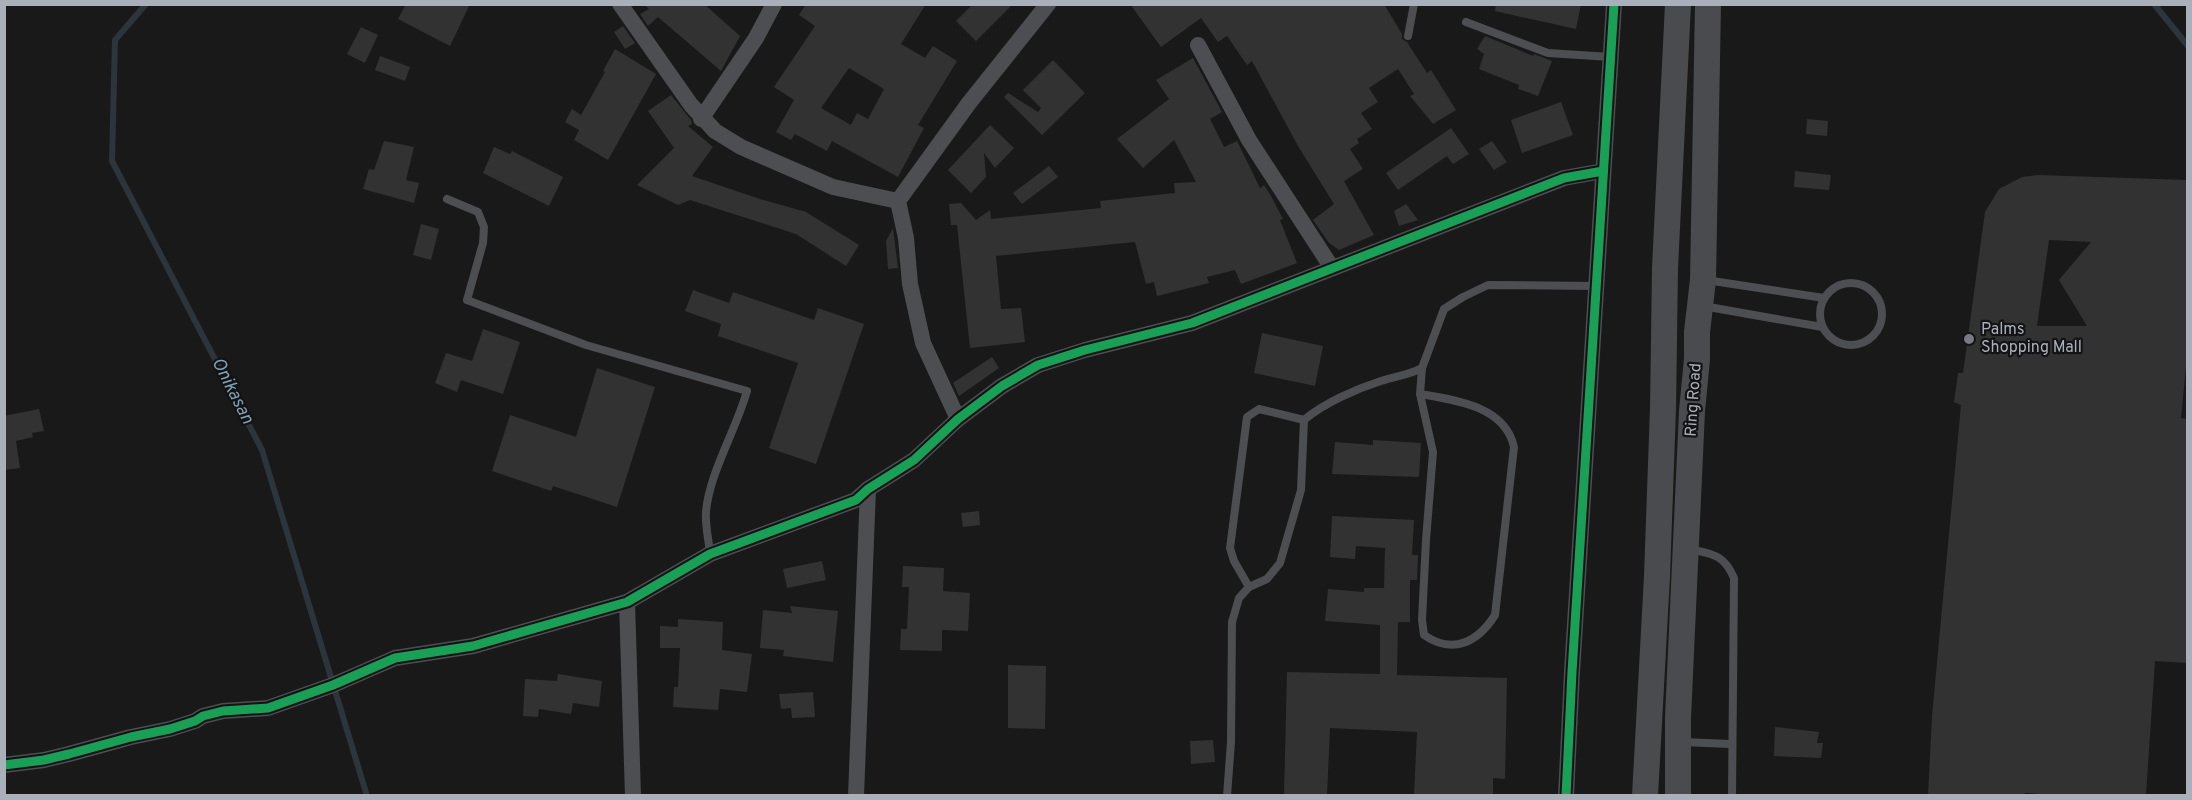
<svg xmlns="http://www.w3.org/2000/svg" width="2192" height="800" font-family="Overpass,sans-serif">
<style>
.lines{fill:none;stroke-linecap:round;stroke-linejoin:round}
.stream{stroke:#2c353b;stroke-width:6}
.building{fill:#323233;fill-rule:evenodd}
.lane{stroke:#4d4e52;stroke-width:8}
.street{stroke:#4d4e52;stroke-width:16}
.primary{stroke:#4a4b4e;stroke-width:26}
.cycleway-casing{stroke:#131315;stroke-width:13}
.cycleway{stroke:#1a9f57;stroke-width:9}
.poi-dot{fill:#777b81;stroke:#131315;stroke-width:2}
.labels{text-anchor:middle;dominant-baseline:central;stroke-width:4.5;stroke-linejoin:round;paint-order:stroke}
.poi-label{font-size:16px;fill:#aab0b9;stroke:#131315;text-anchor:start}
.street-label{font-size:16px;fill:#aab0b9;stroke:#131315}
.water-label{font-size:18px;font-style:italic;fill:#82a1b3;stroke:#131315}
</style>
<rect width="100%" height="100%" fill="#191919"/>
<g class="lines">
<g class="stream">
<path d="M146 4 115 40 112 161 262 450 367 796"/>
<path d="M2154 4 2188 46"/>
</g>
</g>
<g class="building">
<path d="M406 4H470L450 46 398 19Z"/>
<path d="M644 4H704L740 36 721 71 658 17 648 26 640 14 649 9Z"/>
<path d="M806 4H926L901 44 925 58 933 46 957 61 918 125 924 128 898 177 832 141 827 151 795 134 791 140 776 132 794 100 774 87 815 26 799 15ZM849 68 884 89 868 119 857 113 851 125 821 108Z"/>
<path d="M973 4H1013L976 41 956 21Z"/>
<path d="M1130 4H1384L1402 34V39L1407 42 1427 73 1431 70 1456 110 1433 124 1410 96 1414 94 1398 69 1369 88 1378 102 1361 113 1372 129 1357 139 1359 143 1350 149 1363 169 1344 181 1374 235 1339 250 1329 243 1313 220 1334 204 1298 146 1252 61 1247 65 1227 36 1218 42 1201 18 1161 47Z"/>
<path d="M1496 4H1581L1576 29 1495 11Z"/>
<path d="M623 26 635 43 625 49 614 32Z"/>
<path d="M361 27 378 35 365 63 347 54Z"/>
<path d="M1485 36 1533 56 1534 54 1552 61 1538 96 1518 89 1519 85 1479 69 1484 54 1477 49Z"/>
<path d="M615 49 656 74 608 160 574 140 579 130 565 122 572 109 581 115 605 72 603 71Z"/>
<path d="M380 56 410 67 405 81 375 70Z"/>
<path d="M1193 58 1222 112 1210 119 1224 147 1237 141 1260 188 1264 185 1271 196 1283 219 1280 220 1297 263 1241 284 1235 270 1207 277 1209 283 1157 296 1154 282 1146 284 1135 242 996 256 1001 309 1021 308 1025 342 970 348 957 225H951L949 204 961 203 976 220 990 210 991 219 1101 208 1100 201 1175 193 1174 183 1196 182 1174 140 1143 168 1117 139 1169 99 1156 80Z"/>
<path d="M1053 60 1085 93 1042 135 1004 97 1008 93 1038 112 1041 108 1023 90Z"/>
<path d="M671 95 691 120 692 124 688 126 713 147 692 176 760 199 806 212 859 245 846 266 796 234 690 200 678 205 637 185 674 148 648 111Z"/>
<path d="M1561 102 1573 135 1522 153 1511 120Z"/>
<path d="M1807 119 1828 121 1827 136 1806 134Z"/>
<path d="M990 125 1014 148 995 168 984 153 986 177 971 193 948 170Z"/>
<path d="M1451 128 1469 154 1453 164 1447 156 1398 190 1386 173Z"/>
<path d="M384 141 414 147 406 180 419 183 414 203 363 189 369 169 374 170Z"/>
<path d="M1492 141 1507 162 1494 170 1479 149Z"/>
<path d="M494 147 510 154 512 151 563 177 549 206 483 173Z"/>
<path d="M1049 166 1058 177 1022 204 1013 193Z"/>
<path d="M1795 171 1831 175 1829 190 1794 187Z"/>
<path d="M2038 175 2187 180V356L2181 418 2187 419V663L2155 661 2146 795H2057L2025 793 2024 795H1928L1932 716 1961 405 1954 402 1958 373H1963L1985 212 1999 189 2022 177ZM2049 240 2091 242 2059 280 2087 326H2037Z"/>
<path d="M1406 204 1418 220 1399 226 1394 211Z"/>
<path d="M421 224 439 229 431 260 413 255Z"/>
<path d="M893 228 898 268 888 269 886 241Z"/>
<path d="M693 290 729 303 733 292 814 320 818 308 864 324 816 464 769 448 798 363 718 336 721 324 685 311Z"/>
<path d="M483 329 520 342 503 394 461 380 457 392 435 383 446 353 472 361Z"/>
<path d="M1262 333 1323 346 1315 386 1254 373Z"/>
<path d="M992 357 999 368 959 396 953 383Z"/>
<path d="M597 368 655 387 617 507 553 486 551 491 492 471 510 415 576 437Z"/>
<path d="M39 409 44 431 32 433 33 437 16 441 20 468 4 470V416Z"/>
<path d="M1373 440 1421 443 1419 477 1332 474 1335 442 1373 445Z"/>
<path d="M979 511 980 525 963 527 961 513Z"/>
<path d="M1332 516 1414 520 1412 555H1418L1417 580H1410V622H1398L1397 675 1507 678 1505 779 1493 778V795H1414L1417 732 1330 728 1327 795H1284L1287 672 1380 674V625L1325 621 1328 589 1364 592V588H1384L1385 548 1356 546 1355 559 1330 557Z"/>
<path d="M822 561 826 580 787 588 783 569Z"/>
<path d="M903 566 944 568 943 591 970 593 968 631 942 630V651L900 650 901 629H907L909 587H902Z"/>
<path d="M790 606 838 611 833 662 783 656 784 650 760 648 763 610 792 613Z"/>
<path d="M678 619 723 622 722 650 752 654 747 692 720 689 718 710 673 707 674 687H678L680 648H660V626L678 627Z"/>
<path d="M1008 665 1046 666 1045 729 1008 728Z"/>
<path d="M558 674 602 681 599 707 573 703 571 714 539 709 538 717 523 716 525 679 557 681Z"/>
<path d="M813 692 815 717 792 718 791 708 781 709 779 694Z"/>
<path d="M1775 727 1819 732 1817 743H1823L1821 758 1774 756Z"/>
<path d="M1213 740 1215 762 1191 764 1190 741Z"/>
</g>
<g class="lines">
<g class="lane">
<path d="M1466 22 1548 53 1611 57"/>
<path d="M1408 36 1414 4"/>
<path d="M447 199 478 212 484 227 483 243 467 300 586 345 747 391C736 430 709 474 706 512 705 526 709 541 710 554"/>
<path d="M1706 280 1824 298"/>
<circle cx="1851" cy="314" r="31"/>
<path d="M1703 306 1822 327"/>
<path d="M1420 394C1455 400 1505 406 1514 447L1495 615C1478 642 1453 655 1424 635L1422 620 1426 540 1433 452 1420 394 1422 368"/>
<path d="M1689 549C1712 554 1724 554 1734 578L1732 796"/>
<path d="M1249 587 1234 561 1230 548 1247 417 1259 409 1304 420"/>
<path d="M1682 742 1731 744"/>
<path d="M1227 796 1231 742 1232 622 1239 598 1249 587 1267 579 1280 563 1301 490 1304 420C1324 403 1356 389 1381 381 1396 376 1409 375 1422 368L1444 309 1463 297 1488 285 1596 286"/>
</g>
<g class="street">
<path d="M620 4 691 105 715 131 741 147 833 187 898 201"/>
<path d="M1198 45 1249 140 1332 268"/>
<path d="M701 119 756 38 774 4"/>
<path d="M958 419 923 343 910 284 906 238 898 201 969 103 1048 4"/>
<path d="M627 602 633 796"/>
<path d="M4 765 44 760 69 754 131 737 170 729 195 721 203 716 223 711 268 708 333 685 395 658 473 646 627 602 710 554 856 500 868 489 914 460 958 419 1002 386 1038 365 1085 350 1192 323 1564 178 1603 171"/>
<path d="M856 796 868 489"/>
<path d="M1566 796 1572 672 1614 4"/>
</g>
<g class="primary">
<path d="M1645 796 1657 576 1663 408 1665 268 1678 4"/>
<path d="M1678 796V718L1692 411 1697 359V332L1703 280 1708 4"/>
</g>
<g class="cycleway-casing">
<g id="cycleway">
<path d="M4 765 44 760 69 754 131 737 170 729 195 721 203 716 223 711 268 708 333 685 395 658 473 646 627 602 710 554 856 500 868 489 914 460 958 419 1002 386 1038 365 1085 350 1192 323 1564 178 1603 171"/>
<path d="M1566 796 1572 672 1614 4"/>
</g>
</g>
<use href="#cycleway" class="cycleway"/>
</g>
<circle class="poi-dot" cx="1969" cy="339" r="6"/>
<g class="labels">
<g class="poi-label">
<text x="1981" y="330">Palms<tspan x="1981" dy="18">Shopping Mall</tspan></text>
</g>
<g class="street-label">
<text transform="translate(1694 400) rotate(-86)">Ring Road</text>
</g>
<g class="water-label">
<text transform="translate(232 391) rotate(63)">Onikasan</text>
</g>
</g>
<rect width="2192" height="800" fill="none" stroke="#aab0b9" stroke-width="12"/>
</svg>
